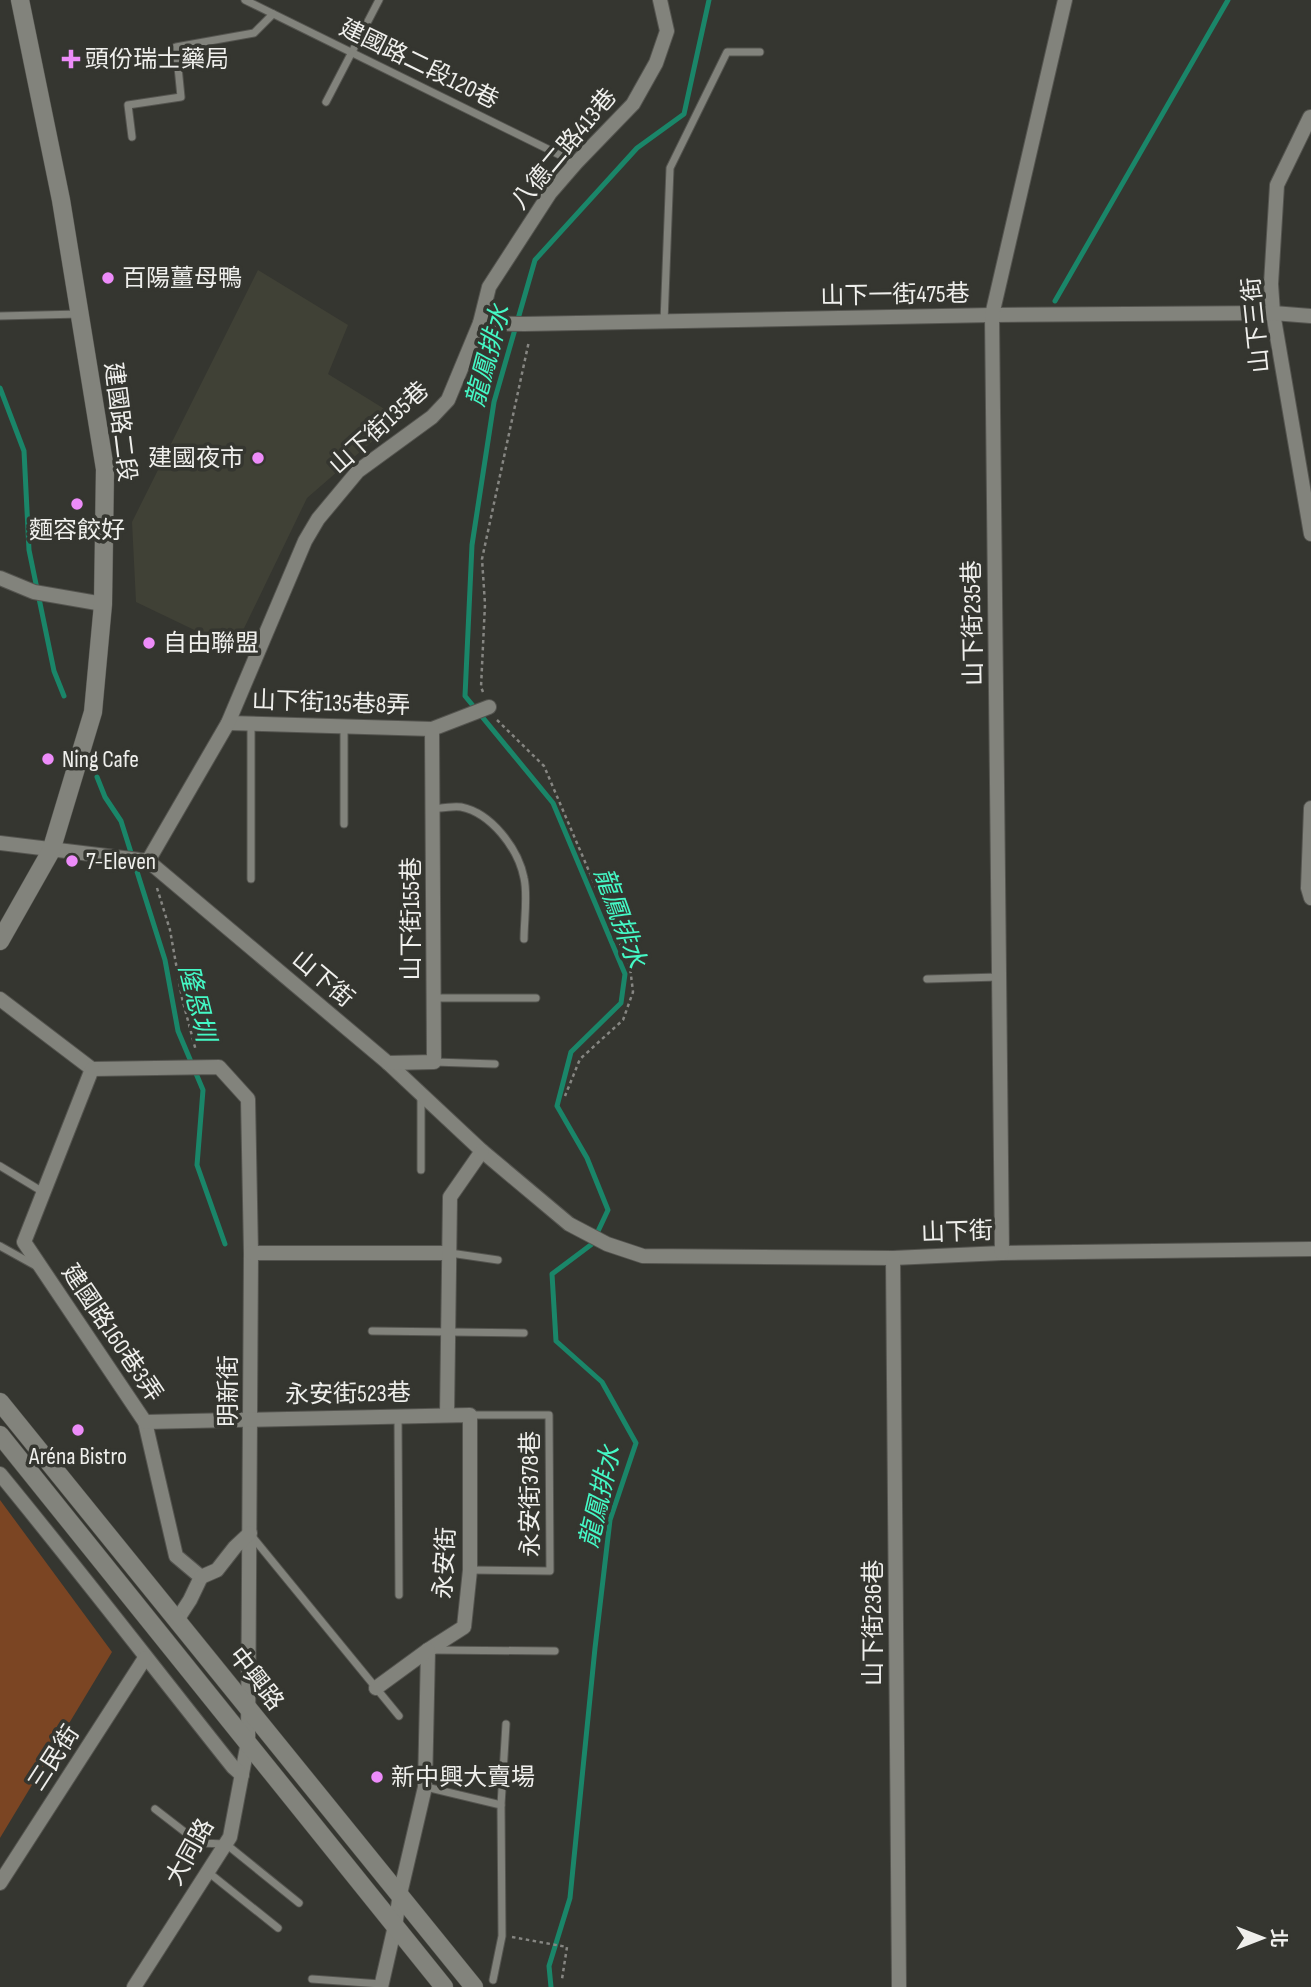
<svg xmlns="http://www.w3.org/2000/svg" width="1311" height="1987" font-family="'Sofia Sans Condensed','Noto Sans TC',sans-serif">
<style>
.built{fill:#404136}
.green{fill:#7b4523}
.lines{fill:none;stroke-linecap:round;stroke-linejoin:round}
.stream{stroke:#1a8669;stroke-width:5}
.lane-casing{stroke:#54544f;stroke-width:9}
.street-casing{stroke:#54544f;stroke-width:16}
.secondary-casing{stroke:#54544f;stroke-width:19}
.path{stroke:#868682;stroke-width:2.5;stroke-dasharray:3.5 3.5;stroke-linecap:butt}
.lane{stroke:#82837c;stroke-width:7}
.street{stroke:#82837c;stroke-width:14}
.secondary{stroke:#82837c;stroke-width:18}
.poi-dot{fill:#ed8cf9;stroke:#353630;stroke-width:2.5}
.labels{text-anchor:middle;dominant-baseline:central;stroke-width:7;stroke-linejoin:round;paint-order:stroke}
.poi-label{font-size:24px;fill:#efefec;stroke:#353630;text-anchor:start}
.street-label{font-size:24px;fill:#efefec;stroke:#353630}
.water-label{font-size:26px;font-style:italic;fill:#44f8c5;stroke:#353630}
</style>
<rect width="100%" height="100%" fill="#353630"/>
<path class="built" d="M258 270 348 325 328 374 399 418 307 498 234 649 136 602 132 522Z"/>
<path class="green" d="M0 1500 112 1652 0 1838Z"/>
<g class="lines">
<g class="stream">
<path d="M1055 301 1228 0"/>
<path d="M0 388 24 451 29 550 54 671 64 696"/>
<path d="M97 777 105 797 121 821 165 960 178 1031 203 1090 197 1165 225 1244"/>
<path d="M551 1987 549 1966 570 1898 595 1648 610 1520 636 1443 602 1382 556 1341 552 1274 592 1244 608 1210 587 1158 557 1106 571 1052 621 1003 625 974 553 803 465 696 472 545 494 402 535 260 637 148 684 114 709 0"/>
</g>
<g class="lane-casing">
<g id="lane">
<path d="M245 0 576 163"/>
<path d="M326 102 379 0"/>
<path d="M132 137 128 105 181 97 176 47 254 33 273 14"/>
<path d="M0 316 80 314"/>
<path d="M664 322 670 168 727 52H760"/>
<path d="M251 724V879"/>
<path d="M344 727V824"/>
<path d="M433 809C441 808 452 806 461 807 491 813 518 848 524 878 528 895 524 921 524 939"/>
<path d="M927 979 999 977"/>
<path d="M434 998H536"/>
<path d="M434 1062 495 1064"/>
<path d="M421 1094V1170"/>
<path d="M0 1166 43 1192"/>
<path d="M0 1246 36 1266"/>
<path d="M450 1253 498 1260"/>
<path d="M372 1331 524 1333"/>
<path d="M398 1417 399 1595"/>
<path d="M250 1534 399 1716"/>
<path d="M470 1570 550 1571 549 1415H470"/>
<path d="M432 1650 555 1651"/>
<path d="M426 1787 501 1805 502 1936 493 1980"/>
<path d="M501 1805 506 1724"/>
<path d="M155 1809 199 1843 226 1844 299 1903"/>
<path d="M208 1872 278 1928"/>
<path d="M312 1979 381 1984"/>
</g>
</g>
<g class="street-casing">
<g id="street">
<path d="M1310 117 1277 185 1271 284 1273 313 1311 534"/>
<path d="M480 323 524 324 992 315 1273 313 1311 316"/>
<path d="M0 578 34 592 103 604"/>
<path d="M228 723 432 729 489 707"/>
<path d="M1311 808 1308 888 1311 898"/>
<path d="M0 843 148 861 388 1063 482 1151 569 1224 607 1244 643 1256 893 1258 1002 1253 1311 1249"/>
<path d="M148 861 228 723 305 541 318 519 358 471 432 417 448 400 480 323 489 287 550 193 576 163 633 104 656 63 667 31 660 0"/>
<path d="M0 999 92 1069 219 1067 248 1099 251 1253 248 1742 230 1837 134 1987"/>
<path d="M388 1063 434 1062 432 729"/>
<path d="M92 1069 24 1242 145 1422 176 1556 201 1577 190 1600 177 1620"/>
<path d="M251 1253H449"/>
<path d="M1002 1253 992 315 1065 0"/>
<path d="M893 1258 899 1987"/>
<path d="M447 1415 450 1197 482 1151"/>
<path d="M145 1422 470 1415V1570L464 1627 428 1650 425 1787 400 1894 395 1926 381 1987"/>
<path d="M0 1474C79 1570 155 1669 233 1767L242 1775"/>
<path d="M201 1577 217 1570 235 1547 250 1533"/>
<path d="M376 1688 428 1650"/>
<path d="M0 1883 145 1658"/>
</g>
</g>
<g class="secondary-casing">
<g id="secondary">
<path d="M0 941 51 851 93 712 103 604 105 469 61 200 20 0"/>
<path d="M0 1402 474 1987"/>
<path d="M0 1435 444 1987"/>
</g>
</g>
<g class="path">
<path d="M483 692 481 687 485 604 482 559 529 341"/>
<path d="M497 720 544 766 630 967 633 992 623 1020 580 1059 565 1096"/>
<path d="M157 888 170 930 182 998 196 1051"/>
<path d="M512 1937 567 1947 562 1979"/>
</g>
<use href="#lane" class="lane"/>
<use href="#street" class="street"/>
<use href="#secondary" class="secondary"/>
</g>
<g class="poi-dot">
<path d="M67.5 48.5h7v7h7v7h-7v7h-7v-7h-7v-7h7z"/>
<circle cx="108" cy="278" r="7"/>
<circle cx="258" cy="458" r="7"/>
<circle cx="77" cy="504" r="7"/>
<circle cx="149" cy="643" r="7"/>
<circle cx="48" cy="759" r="7"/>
<circle cx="72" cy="861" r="7"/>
<circle cx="78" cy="1430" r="7"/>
<circle cx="377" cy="1777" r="7"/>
</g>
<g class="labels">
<g class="poi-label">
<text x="85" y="59">頭份瑞士藥局</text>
<text x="122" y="278">百陽薑母鴨</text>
<text x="244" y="458" text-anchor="end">建國夜市</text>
<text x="77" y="530" text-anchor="middle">麵容餃好</text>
<text x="163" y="643">自由聯盟</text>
<text x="62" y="759">Ning Cafe</text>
<text x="86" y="861">7-Eleven</text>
<text x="78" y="1456" text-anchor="middle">Aréna Bistro</text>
<text x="391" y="1777">新中興大賣場</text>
</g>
<g class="street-label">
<text transform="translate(419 64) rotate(26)">建國路二段120巷</text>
<text transform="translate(564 149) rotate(-50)">八德二路413巷</text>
<text transform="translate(895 295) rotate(-1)">山下一街475巷</text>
<text transform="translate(1256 325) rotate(-96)">山下三街</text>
<text transform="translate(120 422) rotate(83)">建國路二段</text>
<text transform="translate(379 428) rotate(-42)">山下街135巷</text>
<text transform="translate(973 623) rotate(-91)">山下街235巷</text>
<text transform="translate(331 703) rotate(2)">山下街135巷8弄</text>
<text transform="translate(411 919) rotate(-90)">山下街155巷</text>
<text transform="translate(323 979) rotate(40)">山下街</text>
<text transform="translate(957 1232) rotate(-2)">山下街</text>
<text transform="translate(112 1333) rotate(56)">建國路160巷3弄</text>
<text transform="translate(228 1391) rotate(-90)">明新街</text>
<text transform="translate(348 1394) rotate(-1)">永安街523巷</text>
<text transform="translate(530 1494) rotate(-90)">永安街378巷</text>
<text transform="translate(445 1563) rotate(-87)">永安街</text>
<text transform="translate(873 1623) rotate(-90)">山下街236巷</text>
<text transform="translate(256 1679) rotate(52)">中興路</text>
<text transform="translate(54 1758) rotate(-57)">三民街</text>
<text transform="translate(190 1852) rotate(-61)">大同路</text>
</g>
<g class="water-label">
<text transform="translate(489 356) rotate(-75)">龍鳳排水</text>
<text transform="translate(619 918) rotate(70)">龍鳳排水</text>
<text transform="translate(196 1003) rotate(76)">隆恩圳</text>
<text transform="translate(601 1497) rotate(-77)">龍鳳排水</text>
</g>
</g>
<g transform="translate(1262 1938) rotate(90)" stroke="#353630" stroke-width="5" paint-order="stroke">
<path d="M0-5L12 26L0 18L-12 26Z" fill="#efefec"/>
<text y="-10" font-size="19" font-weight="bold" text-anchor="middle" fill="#efefec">北</text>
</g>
</svg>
